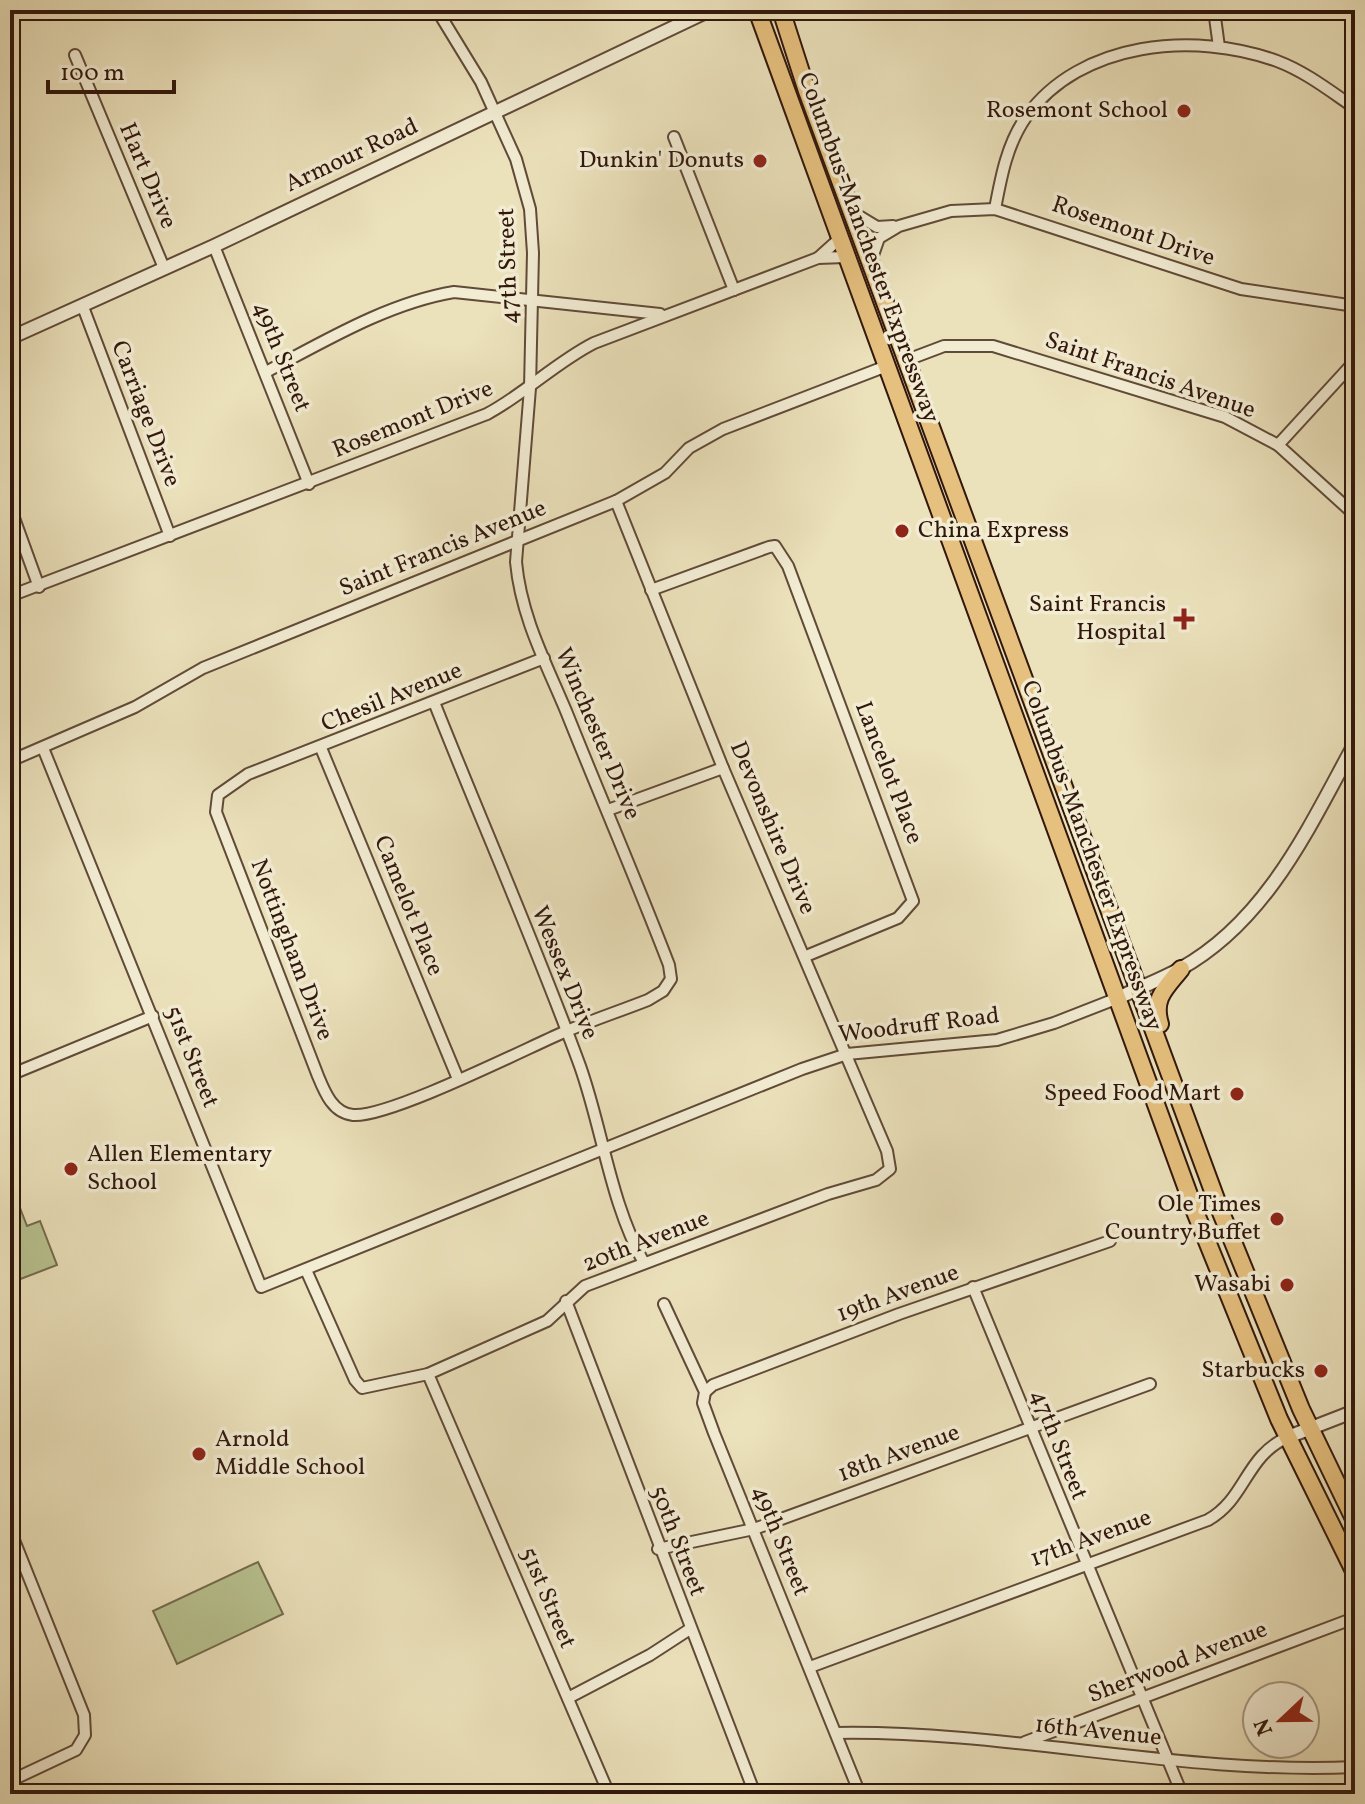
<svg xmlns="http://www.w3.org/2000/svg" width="1365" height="1804" font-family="Vollkorn,serif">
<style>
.green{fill:#b8c290;stroke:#746c4e;stroke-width:2}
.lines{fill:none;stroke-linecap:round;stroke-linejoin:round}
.minor-casing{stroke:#604a38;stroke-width:14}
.tertiary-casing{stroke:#604a38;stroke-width:16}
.primary-casing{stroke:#31170c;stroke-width:20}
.minor{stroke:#f2ecd3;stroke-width:10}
.tertiary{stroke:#f2ecd3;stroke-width:12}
.primary{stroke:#e6c07e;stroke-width:16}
.poi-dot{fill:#8f2418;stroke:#f2ecd3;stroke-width:3}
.labels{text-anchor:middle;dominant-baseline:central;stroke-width:7;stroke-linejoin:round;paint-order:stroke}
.poi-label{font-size:24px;fill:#31170c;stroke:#f2ecd3;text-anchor:end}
.street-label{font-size:24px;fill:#31170c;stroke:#f2ecd3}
</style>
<rect width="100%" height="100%" fill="#ebe1bb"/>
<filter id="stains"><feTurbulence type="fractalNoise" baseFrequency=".0025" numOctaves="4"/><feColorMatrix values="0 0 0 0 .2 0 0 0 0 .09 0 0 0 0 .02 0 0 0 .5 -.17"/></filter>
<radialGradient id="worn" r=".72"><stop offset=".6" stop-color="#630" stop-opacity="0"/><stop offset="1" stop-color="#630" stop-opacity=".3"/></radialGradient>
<g class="green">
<path d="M10 1182 27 1226 40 1221 57 1265 10 1283Z"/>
<path d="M258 1562 283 1614 177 1664 153 1611Z"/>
</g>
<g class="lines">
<g class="minor-casing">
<g id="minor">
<path d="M437 10 481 82 516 159 530 209 533 253 530 388 516 562C521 616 545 661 566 711 600 796 636 879 669 965L671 979 663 991 648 1000C620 1011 590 1021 562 1033 523 1050 388 1118 353 1115 333 1113 325 1093 318 1076L216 812 218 795 248 774 544 658"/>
<path d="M1214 10 1219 47"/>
<path d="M75 55 164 268"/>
<path d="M674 137 734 290"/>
<path d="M995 209C1001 177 1007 144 1026 117 1080 41 1195 31 1277 61 1306 72 1330 91 1355 108"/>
<path d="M854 213 877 227 893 226"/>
<path d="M214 246 309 484"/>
<path d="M818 258 838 240"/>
<path d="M872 258 879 238 899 226 951 211 995 209 1241 289 1355 306"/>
<path d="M83 307 170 536"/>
<path d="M907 360 944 346H993L1225 417 1278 445 1355 515"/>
<path d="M266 372C325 341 388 303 454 292L660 314"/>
<path d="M1278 445 1355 361"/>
<path d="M10 507 39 587"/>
<path d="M651 590 769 547 775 546 788 566 913 901 898 918 806 956"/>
<path d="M10 596 487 414C526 393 555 363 594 343L818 258 845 257"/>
<path d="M434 702C482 823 535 943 580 1066 603 1131 610 1202 644 1263"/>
<path d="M43 748 261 1287 802 1069 847 1054 997 1040 1054 1023 1118 998"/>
<path d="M321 748 458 1079"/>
<path d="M10 761 135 707 203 668 616 501 665 473 689 448 723 429 884 367"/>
<path d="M608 810 723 768"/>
<path d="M10 1058 16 1073"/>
<path d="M10 1075 153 1016"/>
<path d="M1352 1126 1355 1135"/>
<path d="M306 1270 355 1380 362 1388 428 1374 547 1321 585 1286 828 1194 876 1180 890 1169 887 1151 723 768 616 501"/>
<path d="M973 1287 1182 1794"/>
<path d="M566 1301 755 1794"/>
<path d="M664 1304 705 1392 703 1403 714 1433 860 1794"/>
<path d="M428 1374 609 1794"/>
<path d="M705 1392 713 1385 899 1314 1110 1241"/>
<path d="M10 1530 84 1715 85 1735 76 1750 10 1781"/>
<path d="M658 1549 754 1529 1150 1384"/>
<path d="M810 1667 1208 1520C1246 1499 1245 1456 1288 1437"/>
<path d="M568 1698 650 1655 690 1629"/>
<path d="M836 1733C1010 1730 1181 1775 1355 1767"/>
<path d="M1025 1742 1349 1620"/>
</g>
</g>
<g class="tertiary-casing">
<g id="tertiary">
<path d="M10 338 214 246 710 10"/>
<path d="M1118 998C1138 988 1160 980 1180 969 1267 921 1309 827 1355 743"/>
<path d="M1288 1437 1355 1411"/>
</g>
</g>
<g class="primary-casing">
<g id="primary">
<path d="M757 10 1196 1214 1279 1419 1355 1573"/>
<path d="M781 10 807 91 1220 1210 1301 1409 1355 1521"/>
<path d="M1160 1024C1152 998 1166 988 1181 969"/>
</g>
</g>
<use href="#minor" class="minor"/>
<use href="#tertiary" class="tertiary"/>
<use href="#primary" class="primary"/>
</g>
<g class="poi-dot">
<circle cx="1184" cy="111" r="8"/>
<circle cx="760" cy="161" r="8"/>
<circle cx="902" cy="531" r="8"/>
<path d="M1180 607h8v8h8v8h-8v8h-8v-8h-8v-8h8z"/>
<circle cx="1237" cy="1094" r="8"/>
<circle cx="71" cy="1169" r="8"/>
<circle cx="1277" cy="1219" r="8"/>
<circle cx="1287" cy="1285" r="8"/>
<circle cx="1321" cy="1371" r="8"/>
<circle cx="199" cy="1454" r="8"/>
</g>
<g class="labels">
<g class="poi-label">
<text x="1168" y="111">Rosemont School</text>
<text x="744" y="161">Dunkin' Donuts</text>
<text x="918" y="531" text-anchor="start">China Express</text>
<text x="1166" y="605">Saint Francis<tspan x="1166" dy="28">Hospital</tspan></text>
<text x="1221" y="1094">Speed Food Mart</text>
<text x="87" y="1155" text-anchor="start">Allen Elementary<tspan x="87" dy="28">School</tspan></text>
<text x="1261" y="1205">Ole Times<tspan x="1261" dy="28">Country Buffet</tspan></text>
<text x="1271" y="1285">Wasabi</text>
<text x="1305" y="1371">Starbucks</text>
<text x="215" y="1440" text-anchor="start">Arnold<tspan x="215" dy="28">Middle School</tspan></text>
</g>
<g class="street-label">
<text transform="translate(352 156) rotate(-25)">Armour Road</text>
<text transform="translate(147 176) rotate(67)">Hart Drive</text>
<text transform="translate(1133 232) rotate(19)">Rosemont Drive</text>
<text transform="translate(868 248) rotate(70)">Columbus-Manchester Expressway</text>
<text transform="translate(509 266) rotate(-92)">47th Street</text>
<text transform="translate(281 357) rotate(68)">49th Street</text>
<text transform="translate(1150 376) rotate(19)">Saint Francis Avenue</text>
<text transform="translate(145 414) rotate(69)">Carriage Drive</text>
<text transform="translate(413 420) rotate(-22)">Rosemont Drive</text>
<text transform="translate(443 549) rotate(-22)">Saint Francis Avenue</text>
<text transform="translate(392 698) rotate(-22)">Chesil Avenue</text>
<text transform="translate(597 734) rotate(67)">Winchester Drive</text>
<text transform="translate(888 773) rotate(69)">Lancelot Place</text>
<text transform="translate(772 828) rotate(67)">Devonshire Drive</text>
<text transform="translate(1091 856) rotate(70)">Columbus-Manchester Expressway</text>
<text transform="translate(408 906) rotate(68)">Camelot Place</text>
<text transform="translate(291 950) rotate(69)">Nottingham Drive</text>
<text transform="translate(564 973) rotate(68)">Wessex Drive</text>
<text transform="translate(919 1026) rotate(-7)">Woodruff Road</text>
<text transform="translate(191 1057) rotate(68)">51st Street</text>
<text transform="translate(646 1242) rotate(-21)">20th Avenue</text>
<text transform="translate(898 1294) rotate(-20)">19th Avenue</text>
<text transform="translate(1058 1445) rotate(68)">47th Street</text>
<text transform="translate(899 1454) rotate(-20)">18th Avenue</text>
<text transform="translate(1091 1539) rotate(-20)">17th Avenue</text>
<text transform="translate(677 1541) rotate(69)">50th Street</text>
<text transform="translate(780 1541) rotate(68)">49th Street</text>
<text transform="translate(547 1598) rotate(67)">51st Street</text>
<text transform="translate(1178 1663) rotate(-21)">Sherwood Avenue</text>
<text transform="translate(1098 1732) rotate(6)">16th Avenue</text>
</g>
</g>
<rect width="1365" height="1804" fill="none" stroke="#ebe1bb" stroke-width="40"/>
<rect x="12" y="12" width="1341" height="1780" fill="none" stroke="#31170c" stroke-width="4"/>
<rect x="20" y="20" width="1325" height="1764" fill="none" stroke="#31170c" stroke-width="2"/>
<g transform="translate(1281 1720) rotate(248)"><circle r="38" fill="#f2ecd3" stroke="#a59783" stroke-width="2"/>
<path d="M0-6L14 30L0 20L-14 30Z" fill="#8f2418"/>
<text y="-12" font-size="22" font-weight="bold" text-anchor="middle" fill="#31170c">N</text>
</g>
<path d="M48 80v12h126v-12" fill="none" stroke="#31170c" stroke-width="4"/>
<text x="60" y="80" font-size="24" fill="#31170c" stroke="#f2ecd3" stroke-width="6" paint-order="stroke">100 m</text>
<rect width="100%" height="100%" filter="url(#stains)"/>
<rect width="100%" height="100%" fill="url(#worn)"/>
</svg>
